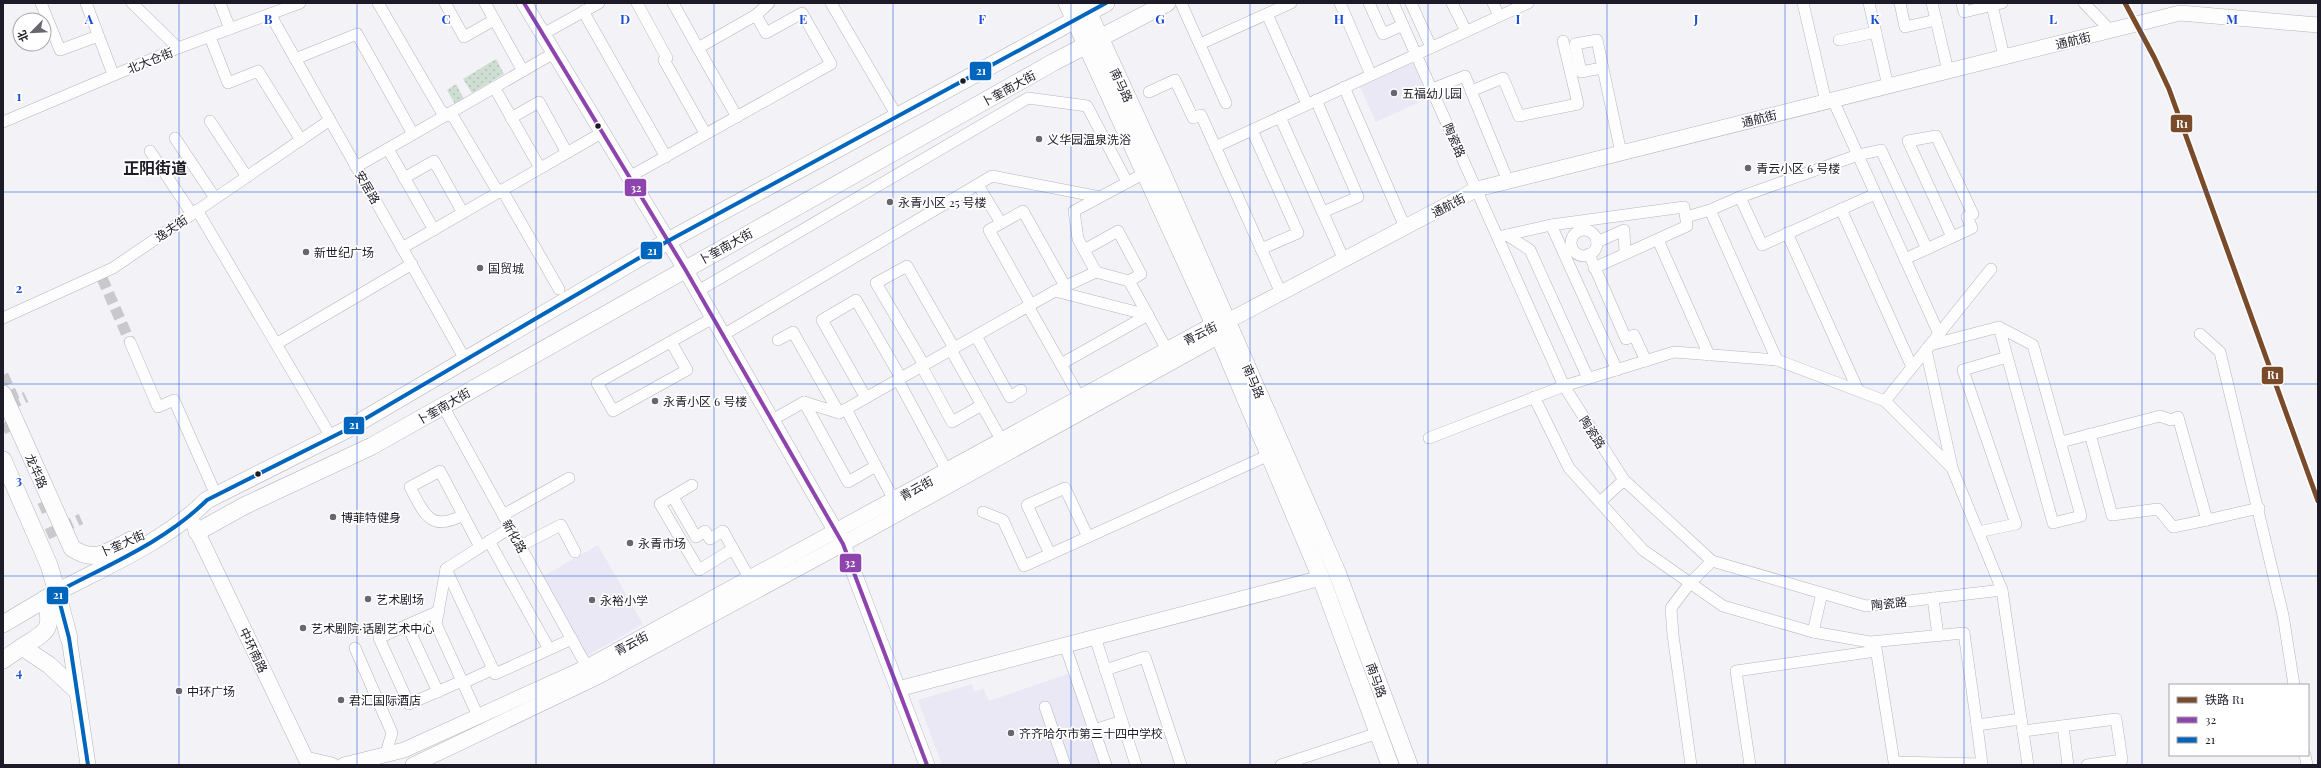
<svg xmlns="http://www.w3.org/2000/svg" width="2321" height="768" font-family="'Playfair Display','Noto Sans SC',serif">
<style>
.built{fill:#e9e8f4}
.grass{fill:url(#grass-dots)}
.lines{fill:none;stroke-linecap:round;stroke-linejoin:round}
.street-tunnel{stroke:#c8c8cd;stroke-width:11;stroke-dasharray:11 5.5;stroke-linecap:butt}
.street-casing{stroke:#b5b4bd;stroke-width:12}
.secondary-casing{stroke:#b5b4bd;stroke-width:16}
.primary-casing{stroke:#b5b4bd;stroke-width:18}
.street{stroke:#fdfdfe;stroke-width:11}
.secondary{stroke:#fdfdfe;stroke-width:15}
.primary{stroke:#fdfdfe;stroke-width:17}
.bus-1-casing{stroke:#fff;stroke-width:7}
.bus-2-casing{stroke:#fff;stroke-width:7}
.bus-1{stroke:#8e44ad;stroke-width:4}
.bus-2{stroke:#0065bd;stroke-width:4}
.rail-1-casing{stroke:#fff;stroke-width:8}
.rail-1{stroke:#7a4b2a;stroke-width:5}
.grid{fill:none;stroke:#1d4ed8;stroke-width:1;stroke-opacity:0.55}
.bus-dot{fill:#1c1b27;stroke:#fff;stroke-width:1.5}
.poi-dot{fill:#676770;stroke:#fff;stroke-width:1.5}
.labels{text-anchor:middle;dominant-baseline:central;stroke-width:3.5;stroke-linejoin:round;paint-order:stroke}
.street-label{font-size:12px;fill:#1c1b27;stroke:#fff}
.poi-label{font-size:12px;fill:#1c1b27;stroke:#fff;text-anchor:start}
.district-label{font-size:16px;font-weight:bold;fill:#1c1b27;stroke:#fff}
.grid-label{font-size:13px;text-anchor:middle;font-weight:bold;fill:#1d4ed8;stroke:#fff;stroke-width:3.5;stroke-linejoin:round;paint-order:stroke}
.line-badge{stroke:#fff;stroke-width:1.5}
.badge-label{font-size:11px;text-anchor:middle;font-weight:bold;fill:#fff}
</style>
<defs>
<pattern id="grass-dots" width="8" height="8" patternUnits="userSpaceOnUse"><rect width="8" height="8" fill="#ceded2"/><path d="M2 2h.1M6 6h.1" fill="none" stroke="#b0beb4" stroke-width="1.8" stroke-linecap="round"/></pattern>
</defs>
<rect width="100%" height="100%" fill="#f3f3f7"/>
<g class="built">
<path d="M1413 63 1428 98 1376 122 1360 87Z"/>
<path d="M598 545 643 624 587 656 542 577Z"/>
<path d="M1070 673 1102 765H942L918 700 972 684 974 692 983 688 989 701Z"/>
</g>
<g class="grass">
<path d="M496 59 504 74 472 93 463 79Z"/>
<path d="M456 84 464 99 455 104 447 90Z"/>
</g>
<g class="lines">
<g class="street-tunnel">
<path d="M102 278 130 342"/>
<path d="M3 375 15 401"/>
<path d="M9 405 26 397"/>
<path d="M3 429 21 421"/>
<path d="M25 516 57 501"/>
<path d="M32 541 81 519"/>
</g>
<g class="street-casing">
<g id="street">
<path d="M41 3 60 50 98 36"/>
<path d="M86 3 113 74"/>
<path d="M132 3 178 48"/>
<path d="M220 3 230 29"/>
<path d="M378 3 441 111 454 118 495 187 505 195 559 289"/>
<path d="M445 3 464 37 494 20"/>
<path d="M485 3 523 71"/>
<path d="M637 3 667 58 664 60 705 133"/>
<path d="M831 3 897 116"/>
<path d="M1181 3 1226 103"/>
<path d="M1340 3 1371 75"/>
<path d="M1369 3 1383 34 1403 25"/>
<path d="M1393 3 1564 386 1624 480 1712 561 1866 606 2002 590"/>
<path d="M1411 3 1431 47"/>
<path d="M1452 3 1466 31"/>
<path d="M1493 3 1499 16"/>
<path d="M1803 3 1826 102"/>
<path d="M1869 3 1888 86"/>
<path d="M1900 3 1905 27 1936 20"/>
<path d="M1932 3 1948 71"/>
<path d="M1962 3 1964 12 2002 3"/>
<path d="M2084 3 2110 30"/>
<path d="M1992 5 2004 57"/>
<path d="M583 11 666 157"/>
<path d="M270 14 466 361"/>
<path d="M1267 14 1307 104"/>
<path d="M756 15 769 3"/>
<path d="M543 34 599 3"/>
<path d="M210 37 228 83 258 71 301 140"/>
<path d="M1839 40 1876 32"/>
<path d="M1200 44 1291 3"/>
<path d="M698 48 737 117"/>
<path d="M295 59 357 34 413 134"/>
<path d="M1602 68 1581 72 1575 44 1597 40 1621 153"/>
<path d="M494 87 540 168"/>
<path d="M1344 87 1405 227"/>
<path d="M1432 89 1465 76 1508 181"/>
<path d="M1471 91 1503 78 1519 116 1578 104 1563 41"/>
<path d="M1149 92 1175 80 1193 118 1201 115 1281 293"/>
<path d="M1316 100 1358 197 1323 212"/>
<path d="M1833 100 1939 334"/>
<path d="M1280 117 1344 260"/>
<path d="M511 118 539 102 567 153"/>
<path d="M210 121 247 177"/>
<path d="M3 122 178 48 300 3"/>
<path d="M1252 130 1298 233 1261 249"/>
<path d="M175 138 215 198"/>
<path d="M1215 147 1528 3"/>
<path d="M388 149 434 230"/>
<path d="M150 151 192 214"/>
<path d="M356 167 554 53"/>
<path d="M629 177 831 64 802 13 766 33 756 15 698 48 673 3"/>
<path d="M404 178 434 161 463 213"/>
<path d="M978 185 1001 223"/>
<path d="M1740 197 1858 155 1881 150 1927 249"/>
<path d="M1841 209 1912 367"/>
<path d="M197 210 331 437"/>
<path d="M1710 210 1777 360"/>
<path d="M1686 217 1710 210 1740 197 1762 245 1875 194"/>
<path d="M1551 225 1617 370"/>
<circle cx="1584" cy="243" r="13"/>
<path d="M1787 233 1858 390"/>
<path d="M1507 235 1530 250 1588 378"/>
<path d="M1498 237 1551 225 1684 207 1687 226 1594 268"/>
<path d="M1658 240 1709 355"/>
<path d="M1597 242 1624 230 1625 254"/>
<path d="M402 248 603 132"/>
<path d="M1084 250 1118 231 1141 274 1129 281 1096 272"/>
<path d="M1589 254 1626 339 1634 335 1646 361"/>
<path d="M1905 259 1972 228 1967 217 1973 214 1936 136 1908 141 1952 237"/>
<path d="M698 291 1028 98 1087 106 1127 182"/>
<path d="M1055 291 1148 315 1129 281"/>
<path d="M1031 305 989 230 1023 211 1065 286"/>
<path d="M1028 306 1080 398"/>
<path d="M3 318 113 268 330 120"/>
<path d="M2200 334 2220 352 2283 615 2294 685"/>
<path d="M723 335 992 176 1100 197 1145 173"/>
<path d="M976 336 1010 397 1021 390"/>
<path d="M778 340 793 332 839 413"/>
<path d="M130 342 158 407 174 400 216 495"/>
<path d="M671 342 687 370 613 411 597 383C636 361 675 339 713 318"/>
<path d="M276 344 412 264"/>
<path d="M1930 345 1999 327 2033 345 2081 516 2053 523 1999 327"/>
<path d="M951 350 1002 441"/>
<path d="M1926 350 1952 467"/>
<path d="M1061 364 1148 315 1167 350"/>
<path d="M924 365 876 283 907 266 954 348"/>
<path d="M922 367 952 422 982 405"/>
<path d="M898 380 947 471"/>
<path d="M1534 397 1569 468 1643 550 1723 606 1813 632 1870 642 1964 633 1977 725 2021 719"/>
<path d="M866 398 822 320 856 300 901 378"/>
<path d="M1885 401 1991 269"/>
<path d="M804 402 848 482 876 466"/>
<path d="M443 406 587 667"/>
<path d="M846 409 894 500"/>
<path d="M772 420 804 402 839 413 1055 291 1096 272 1078 239 1074 211 1100 197"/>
<path d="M2090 434 2112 515 2158 509 2173 527 2207 520"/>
<path d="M1429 438 1564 386 1674 352 1777 360 1885 401 1952 468 2002 590 2028 765"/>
<path d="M2061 442 2160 416 2171 420 2178 417 2207 520 2259 508"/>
<path d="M692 485 660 504 699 570 733 549 750 579"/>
<path d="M673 497 696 537 705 531 710 539 723 531 733 549"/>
<path d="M1600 502 1624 480"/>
<path d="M983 512 1003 520 1024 566 1269 455"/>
<path d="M463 515C430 533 424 513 410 487L440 471 480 547"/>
<path d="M503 515 569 478"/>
<path d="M1978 532 2016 524 1963 370 2007 357"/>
<path d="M489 541 549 649"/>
<path d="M520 546 561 525 575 552"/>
<path d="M1050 554 1027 505 1065 488 1088 537"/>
<path d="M446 569 436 624 478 716"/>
<path d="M1933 598 1938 636"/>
<path d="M407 625 379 638 409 704 462 681"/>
<path d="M1813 632 1822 593"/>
<path d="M1095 637 1136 765"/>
<path d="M1875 642 1894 762 1982 764 1977 725"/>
<path d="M1065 645 1106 765"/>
<path d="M355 648 392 733 385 756"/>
<path d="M493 669 446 569 510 528"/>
<path d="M1105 670 1145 657 1181 765"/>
<path d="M463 683 493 669 495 674 572 639"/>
<path d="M438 692 407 625 439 611"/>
<path d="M1045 707 1065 765"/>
<path d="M2063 726 2068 765"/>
<path d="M1094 730 1122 721"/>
<path d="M2023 731 2116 719 2122 760 2087 765"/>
<path d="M2305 755 2307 765"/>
<path d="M1281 765 1378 733"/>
<path d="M1691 765 1673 635 1671 608 1690 583 1712 561"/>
<path d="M1750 765 1736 671 1876 651"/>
</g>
</g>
<g class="secondary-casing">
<g id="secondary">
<path d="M524 3 685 269 843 544 927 765"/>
<path d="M192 521 306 759 332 765"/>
<path d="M69 638 88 765"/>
<path d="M898 689 1321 578"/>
<path d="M344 765 404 750 587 667 1214 324 1228 321 1477 189 2180 13 2318 25"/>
<path d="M413 765 599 676 843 544 1219 336 1226 325"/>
</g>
</g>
<g class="primary-casing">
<g id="primary">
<path d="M1067 3 1214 324 1321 578 1390 765"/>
<path d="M1084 3 1160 168 1337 572 1409 765"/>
<path d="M3 394 72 548C95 564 109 551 131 540"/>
<path d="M3 460 49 565 57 592 3 624"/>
<path d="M197 532 244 506 372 446 1054 62 1167 3"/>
<path d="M69 638 57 592C108 565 166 541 207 500L346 430 668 241 1106 3"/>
<path d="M22 647C47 631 54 631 45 599"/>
<path d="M3 660 22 647 49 665 76 690"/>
</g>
</g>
<use href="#street" class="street"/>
<use href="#secondary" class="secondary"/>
<use href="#primary" class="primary"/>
<g class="bus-1-casing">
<path id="bus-1" d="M524 3 685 269 843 544 927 765"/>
</g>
<g class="bus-2-casing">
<path id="bus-2" d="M88 765 69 638 57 592C108 565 166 541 207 500L346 430 668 241 1106 3"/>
</g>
<use href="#bus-1" class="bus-1"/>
<use href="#bus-2" class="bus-2"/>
<g class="rail-1-casing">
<path id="rail-1" d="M2125 3 2154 57 2169 89 2318 501"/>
</g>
<use href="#rail-1" class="rail-1"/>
</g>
<path class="grid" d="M179 3V765M357 3V765M536 3V765M714 3V765M893 3V765M1071 3V765M1250 3V765M1428 3V765M1607 3V765M1785 3V765M1964 3V765M2142 3V765M3 192H2318M3 384H2318M3 576H2318"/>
<g class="bus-dot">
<circle cx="963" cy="81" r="3.5"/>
<circle cx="598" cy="126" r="3.5"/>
<circle cx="258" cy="474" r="3.5"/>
</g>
<g class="poi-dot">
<circle cx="1394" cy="93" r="4"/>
<circle cx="1039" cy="139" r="4"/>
<circle cx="1748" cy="168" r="4"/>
<circle cx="890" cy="202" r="4"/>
<circle cx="306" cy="252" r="4"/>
<circle cx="480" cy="268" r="4"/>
<circle cx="655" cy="401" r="4"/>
<circle cx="333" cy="517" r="4"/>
<circle cx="630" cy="543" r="4"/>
<circle cx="368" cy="599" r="4"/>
<circle cx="592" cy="600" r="4"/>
<circle cx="303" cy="628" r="4"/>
<circle cx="179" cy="691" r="4"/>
<circle cx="341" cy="700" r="4"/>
<circle cx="1011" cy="733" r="4"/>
</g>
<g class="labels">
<g class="street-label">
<text transform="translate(2073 40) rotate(-14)">通航街</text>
<text transform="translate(150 60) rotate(-22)">北大仓街</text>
<text transform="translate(1122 85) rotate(65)">南马路</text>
<text transform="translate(1008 88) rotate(-29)">卜奎南大街</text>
<text transform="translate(1759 118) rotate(-14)">通航街</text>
<text transform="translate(1455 140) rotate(66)">陶瓷路</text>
<text transform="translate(368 187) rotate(60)">安居路</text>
<text transform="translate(1448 205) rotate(-28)">通航街</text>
<text transform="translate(171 228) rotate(-34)">逸夫街</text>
<text transform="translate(725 246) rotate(-29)">卜奎南大街</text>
<text transform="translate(1200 333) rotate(-26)">青云街</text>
<text transform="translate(1254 381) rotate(67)">南马路</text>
<text transform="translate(443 406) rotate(-30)">卜奎南大街</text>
<text transform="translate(1593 432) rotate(57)">陶瓷路</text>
<text transform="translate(37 471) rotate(66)">龙华路</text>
<text transform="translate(916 488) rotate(-29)">青云街</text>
<text transform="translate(515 536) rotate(61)">新化路</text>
<text transform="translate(122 543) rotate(-24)">卜奎大街</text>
<text transform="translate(1889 603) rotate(-6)">陶瓷路</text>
<text transform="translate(631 643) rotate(-28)">青云街</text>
<text transform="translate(254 650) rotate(64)">中环南路</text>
<text transform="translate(1377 680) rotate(70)">南马路</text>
</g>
<g class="poi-label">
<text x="1402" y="93">五福幼儿园</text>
<text x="1047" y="139">义华园温泉洗浴</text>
<text x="1756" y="168">青云小区 6 号楼</text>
<text x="898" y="202">永青小区 25 号楼</text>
<text x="314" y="252">新世纪广场</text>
<text x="488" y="268">国贸城</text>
<text x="663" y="401">永青小区 6 号楼</text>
<text x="341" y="517">博菲特健身</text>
<text x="638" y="543">永青市场</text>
<text x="376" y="599">艺术剧场</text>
<text x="600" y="600">永裕小学</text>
<text x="311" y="628">艺术剧院·话剧艺术中心</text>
<text x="187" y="691">中环广场</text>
<text x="349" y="700">君汇国际酒店</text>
<text x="1019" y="733">齐齐哈尔市第三十四中学校</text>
</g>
<g class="district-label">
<text x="155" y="167">正阳街道</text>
</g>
</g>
<g class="grid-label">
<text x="89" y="24">A</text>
<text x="268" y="24">B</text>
<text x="446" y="24">C</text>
<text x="625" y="24">D</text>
<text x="803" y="24">E</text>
<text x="982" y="24">F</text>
<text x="1160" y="24">G</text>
<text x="1339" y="24">H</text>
<text x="1518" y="24">I</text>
<text x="1696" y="24">J</text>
<text x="1875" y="24">K</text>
<text x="2053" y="24">L</text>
<text x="2232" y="24">M</text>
<text x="19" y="101">1</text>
<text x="19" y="293">2</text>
<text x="19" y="485">3</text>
<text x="19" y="677">4</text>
</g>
<g class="line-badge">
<rect x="969" y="61" width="23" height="20" rx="4" fill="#0065bd"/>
<rect x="2170" y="114" width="23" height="19" rx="4" fill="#7a4b2a"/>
<rect x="624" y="178" width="23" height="19" rx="4" fill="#8e44ad"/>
<rect x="640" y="241" width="23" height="19" rx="4" fill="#0065bd"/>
<rect x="2261" y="366" width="23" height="19" rx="4" fill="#7a4b2a"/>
<rect x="343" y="416" width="22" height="19" rx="4" fill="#0065bd"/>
<rect x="839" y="553" width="23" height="20" rx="4" fill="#8e44ad"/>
<rect x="46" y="586" width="23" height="19" rx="4" fill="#0065bd"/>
</g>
<g class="badge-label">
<text x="981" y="75">21</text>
<text x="2182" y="128">R1</text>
<text x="636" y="192">32</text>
<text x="652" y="255">21</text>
<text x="2273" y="379">R1</text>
<text x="354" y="429">21</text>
<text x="850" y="567">32</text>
<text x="58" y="599">21</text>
</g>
<rect width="2321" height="768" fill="none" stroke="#1c1b27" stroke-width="8"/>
<rect x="2169" y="684" width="140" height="72" fill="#ffffff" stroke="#a4a4a9"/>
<rect x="2177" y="697" width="20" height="6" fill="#7a4b2a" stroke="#a4a4a9"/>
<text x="2205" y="704" font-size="12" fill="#1c1b27">铁路 R1</text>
<rect x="2177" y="717" width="20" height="6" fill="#8e44ad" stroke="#a4a4a9"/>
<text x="2205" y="724" font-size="12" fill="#1c1b27">32</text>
<rect x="2177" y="737" width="20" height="6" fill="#0065bd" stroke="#a4a4a9"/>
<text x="2205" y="744" font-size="12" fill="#1c1b27">21</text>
<g transform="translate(32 32) rotate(246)"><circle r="19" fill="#ffffff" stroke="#a4a4a9"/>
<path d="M0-3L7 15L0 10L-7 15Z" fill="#676770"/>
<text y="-6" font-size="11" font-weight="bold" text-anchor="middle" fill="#1c1b27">北</text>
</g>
</svg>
